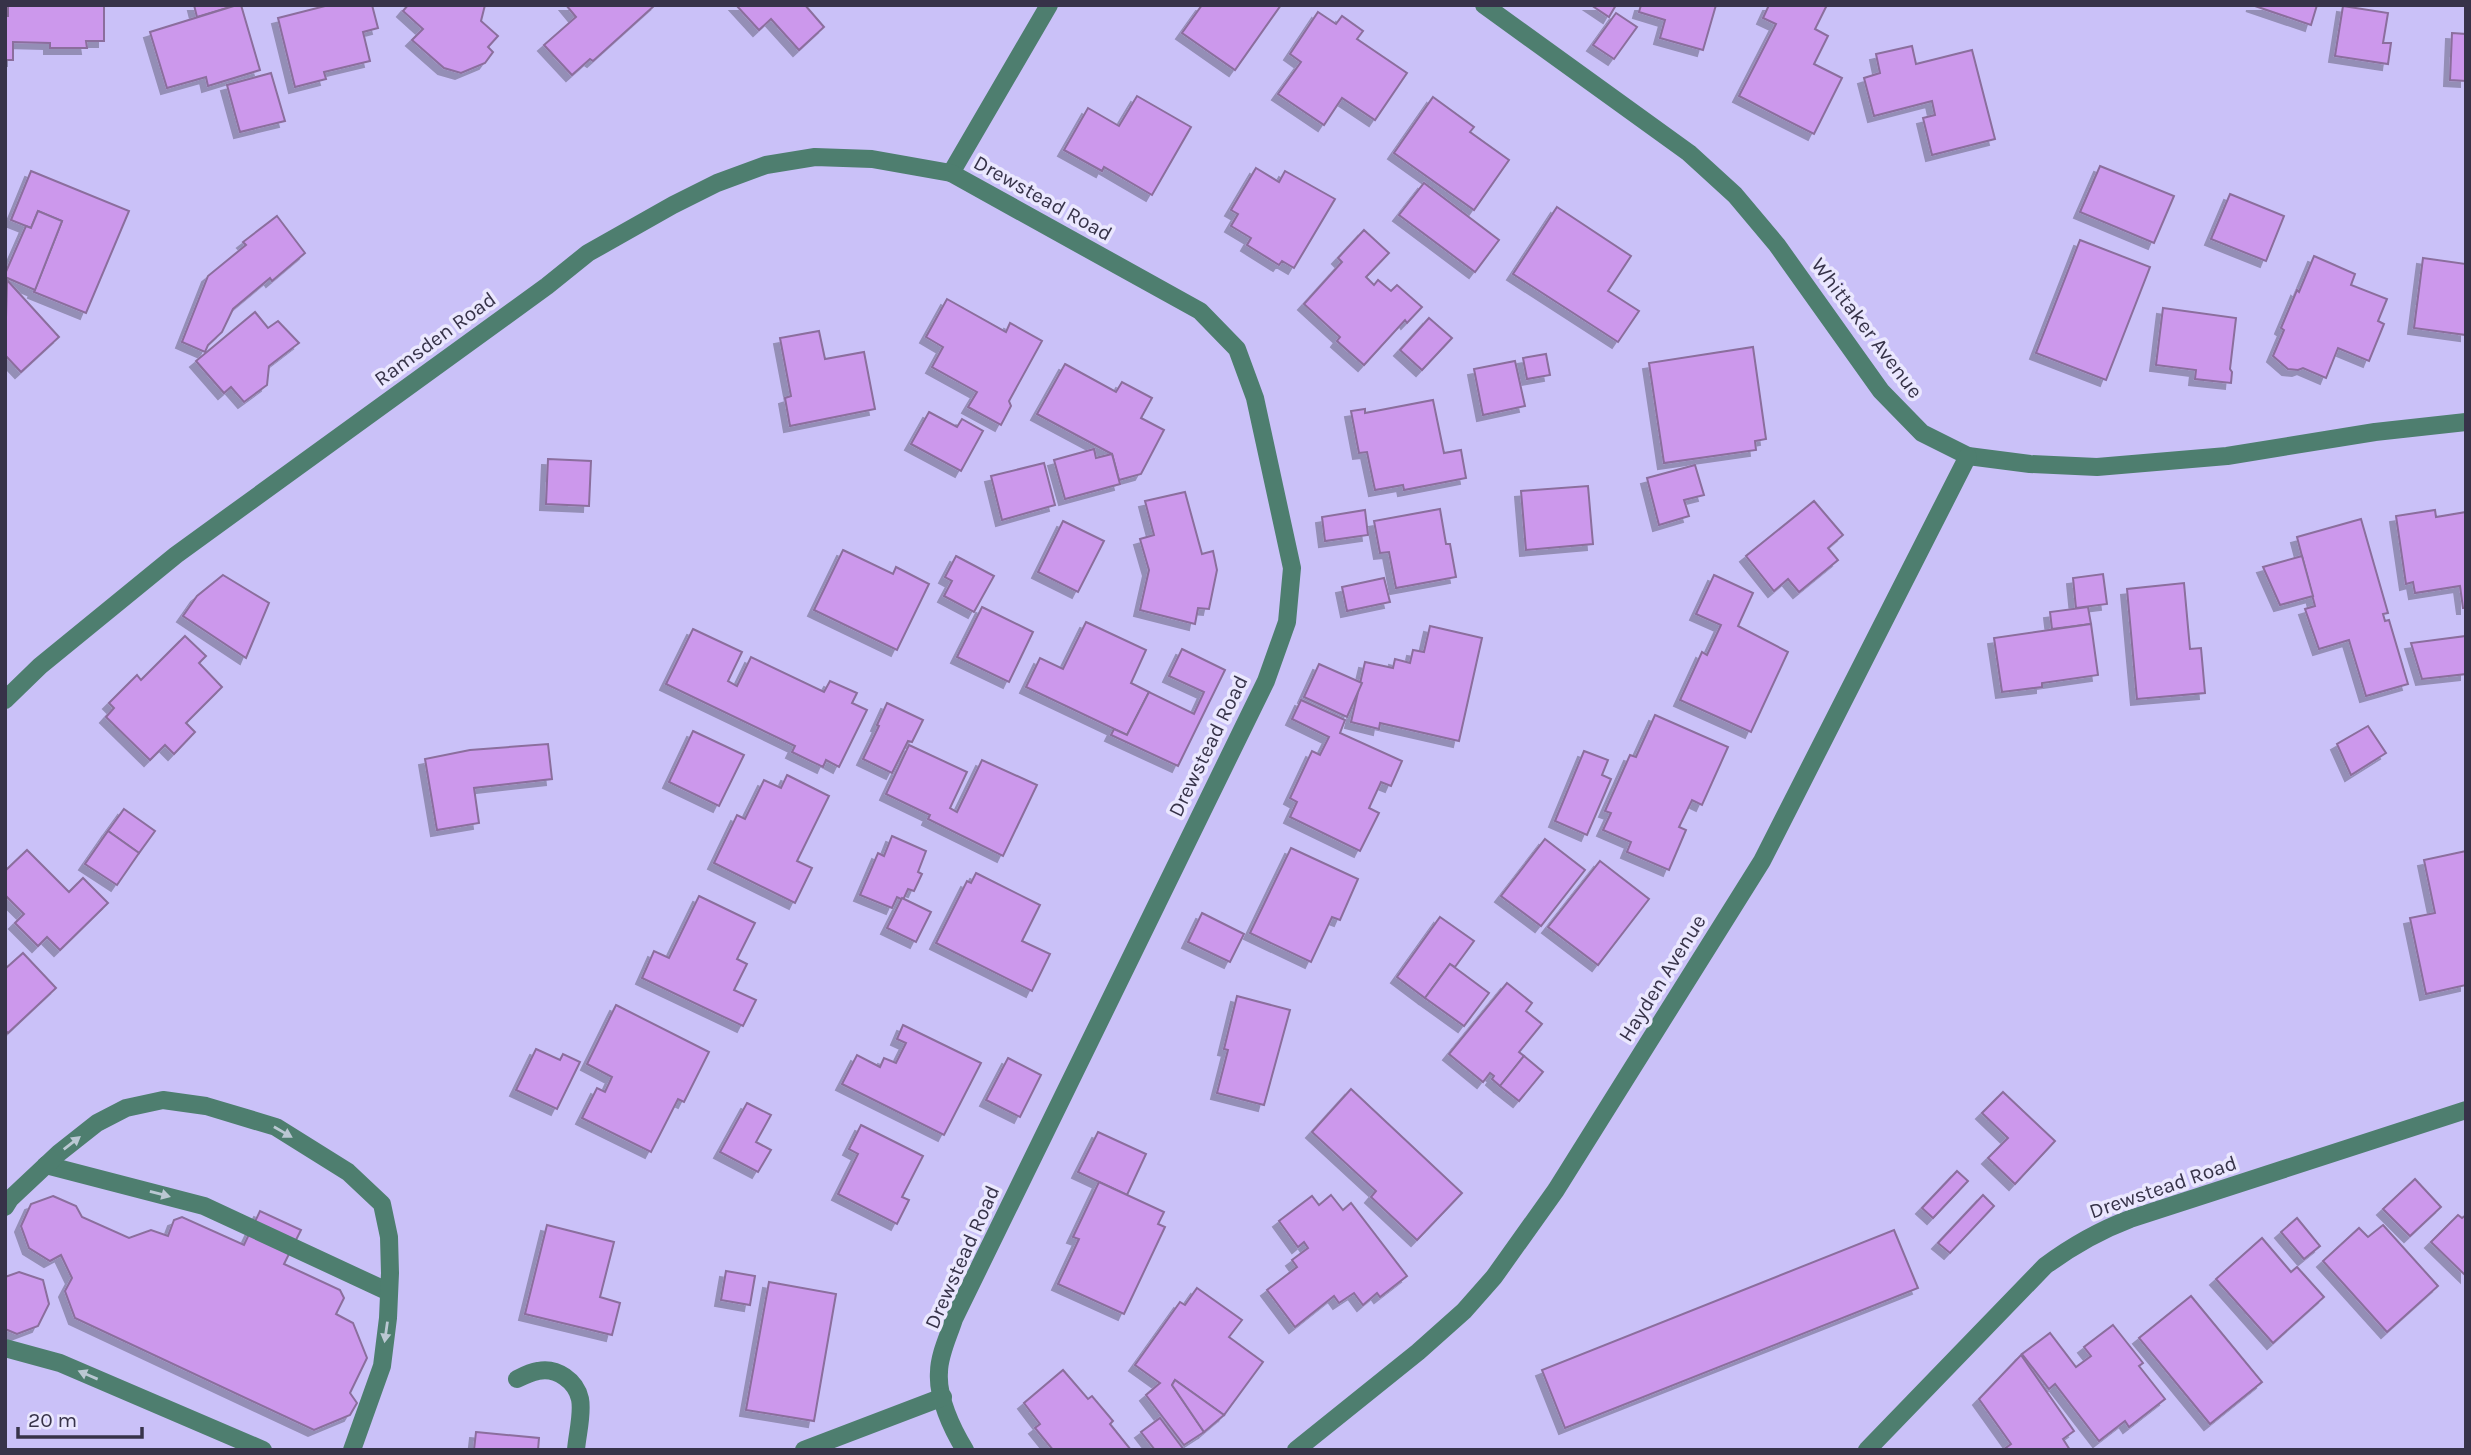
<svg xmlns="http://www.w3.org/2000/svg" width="2471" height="1455" font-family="Karla,sans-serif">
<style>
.building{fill:#cc98ec;stroke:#8b6e9d;stroke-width:2;filter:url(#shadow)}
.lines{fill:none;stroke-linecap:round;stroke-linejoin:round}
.minor{stroke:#4e7e6f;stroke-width:18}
.oneway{fill:#bbc8d3}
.labels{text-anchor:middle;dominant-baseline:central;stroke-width:7;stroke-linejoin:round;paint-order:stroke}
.street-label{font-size:21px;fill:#373349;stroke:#eae7fe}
</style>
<defs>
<filter id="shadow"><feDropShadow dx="-6" dy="6" stdDeviation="0" flood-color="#0004"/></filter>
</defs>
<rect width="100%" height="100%" fill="#cac1f8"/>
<g class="building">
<path d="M8 5H104V41H86L87 48H50V43L13 42V60H5V16H8Z"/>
<path d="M194 5H237L197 17Z"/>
<path d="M237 5H241L260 70 208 86 206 77 167 88 150 32Z"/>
<path d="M329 5H372L378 28 363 32 370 61 324 72 326 79 295 87 278 18Z"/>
<path d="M408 5H485L481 21 498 36 488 47 493 52 485 63 461 73 444 68 412 40 423 29 403 11Z"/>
<path d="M566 5H655L593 61 590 59 572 75 544 45 576 17Z"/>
<path d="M736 5H805L824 27 799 50 771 19 759 30Z"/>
<path d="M1202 5H1281L1235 70 1182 33Z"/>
<path d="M1591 5H1616L1609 17Z"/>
<path d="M1641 5H1716L1703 50 1660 38 1665 20 1639 12Z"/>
<path d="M1769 5H1827L1815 29 1828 36 1814 64 1842 78 1814 134 1739 96 1776 24 1763 18Z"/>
<path d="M2252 5H2317L2311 25Z"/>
<path d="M2343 6 2388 13 2383 43H2391L2388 64 2335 56Z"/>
<path d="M1318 12 1336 24 1342 16 1363 31 1357 39 1407 73 1375 120 1342 98 1324 125 1278 94 1301 62 1290 54Z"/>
<path d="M1616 13 1637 27 1614 59 1593 45Z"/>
<path d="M2452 33 2466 34V81L2450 80Z"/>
<path d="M1912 46 1916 64 1972 50 1995 139 1932 155 1923 118 1935 115 1932 101 1874 116 1864 78 1880 73 1876 54Z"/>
<path d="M271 73 285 121 240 132 227 85Z"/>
<path d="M1137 96 1191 127 1152 195 1104 167 1102 171 1064 150 1088 108 1119 126Z"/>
<path d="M1433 97 1474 127 1470 132 1509 160 1474 210 1394 153Z"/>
<path d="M2100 166 2174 196 2154 243 2080 212Z"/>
<path d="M1256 168 1279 182 1285 171 1335 199 1294 268 1282 261 1279 265 1247 245 1251 238 1231 226 1238 214 1231 210Z"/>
<path d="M31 171 129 211 86 313 34 292 62 221 38 211 31 228 11 220Z"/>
<path d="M1424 183 1499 240 1475 272 1399 215Z"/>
<path d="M2230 194 2284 216 2266 261 2211 239Z"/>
<path d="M1557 207 1631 256 1608 291 1639 311 1618 342 1513 274Z"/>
<path d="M38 211 62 221 35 290 5 277V274L26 226 31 228Z"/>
<path d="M277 216 305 253 272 281 270 278 233 309 222 332 208 345 205 352 182 342 208 276 246 245 243 242Z"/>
<path d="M1364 230 1389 253 1366 277 1374 285 1378 280 1391 291 1397 285 1422 307 1407 323 1405 320 1364 365 1337 341 1340 337 1304 304 1342 262 1338 258Z"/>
<path d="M2080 240 2150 267 2106 380 2036 353Z"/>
<path d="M2314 256 2355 274 2351 285 2387 299 2378 321 2384 324 2369 361 2338 348 2326 378 2303 368 2298 370 2288 369 2273 356 2284 330 2281 328 2297 290 2299 292Z"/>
<path d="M2423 258 2466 264V335L2414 328Z"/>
<path d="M7 280 59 337 21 372 5 355Z"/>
<path d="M947 299 1006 332 1010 323 1042 341 1009 401 1011 406 1001 425 968 407 977 392 932 367 943 347 926 337Z"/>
<path d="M2163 308 2236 318 2230 369 2232 372 2231 383 2195 379 2196 370 2156 365Z"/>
<path d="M255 312 268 328 278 321 299 343 269 366 267 385 244 402 231 387 224 393 196 361Z"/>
<path d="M1429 318 1452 338 1422 370 1400 350Z"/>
<path d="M819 331 825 359 864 352 875 409 790 426 785 398 791 396 780 338Z"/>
<path d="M1753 347 1766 439 1755 441 1756 450 1664 463 1649 363Z"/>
<path d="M1546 354 1550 375 1527 379 1523 358Z"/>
<path d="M1515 361 1525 406 1483 415 1474 369Z"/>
<path d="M1065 364 1116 392 1122 382 1152 398 1141 418 1164 430 1141 474 1119 480 1112 454 1037 414Z"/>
<path d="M1433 400 1444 453 1461 450 1466 478 1404 490 1403 485 1375 490 1367 452 1359 453 1351 411 1365 409V413Z"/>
<path d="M929 412 957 427 962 419 983 431 961 471 911 444Z"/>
<path d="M1094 449 1096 458 1112 454 1120 484 1065 499 1054 460Z"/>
<path d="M548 459 591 461 589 506 546 504Z"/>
<path d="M1044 463 1055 505 1002 520 991 476Z"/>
<path d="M1695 465 1704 495 1684 500 1689 516 1659 525 1647 478Z"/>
<path d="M1588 486 1593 544 1526 550 1521 491Z"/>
<path d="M1185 492 1202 554 1213 551 1217 570 1209 609 1198 608 1195 624 1140 610 1149 570 1140 539 1154 535 1145 501Z"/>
<path d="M1814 501 1843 535 1828 548 1838 560 1799 592 1788 579 1774 591 1746 556Z"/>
<path d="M1440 509 1446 544H1450L1456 577 1396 588 1389 552 1380 553 1374 521Z"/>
<path d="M1365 510 1368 535 1325 541 1322 517Z"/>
<path d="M2435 510 2436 517 2466 512V608H2463L2460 586 2415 593 2413 582 2406 584 2396 516Z"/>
<path d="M2361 519 2388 613 2383 614 2385 621 2389 620 2408 684 2366 696 2349 640 2319 649 2305 609 2315 606 2297 537Z"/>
<path d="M1063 521 1104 541 1078 592 1038 572Z"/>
<path d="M843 550 893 574 896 567 929 584 897 650 814 610Z"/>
<path d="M956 556 994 576 974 612 944 596 952 581 945 577Z"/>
<path d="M2302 556 2313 596 2280 605 2263 567Z"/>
<path d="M2103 574 2107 604 2076 608 2073 578Z"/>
<path d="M223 575 269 603 246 658 183 616 197 596Z"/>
<path d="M1714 575 1753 593 1738 626 1788 652 1751 732 1680 700 1702 652 1707 655 1721 625 1696 614Z"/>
<path d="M1384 578 1390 602 1347 611 1342 587Z"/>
<path d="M2184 583 2190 649 2201 648 2205 693 2137 699 2127 589Z"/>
<path d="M982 607 1033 632 1009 682 957 657Z"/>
<path d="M2088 607 2091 624 2052 629 2050 612Z"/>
<path d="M1086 622 1146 650 1131 683 1149 692 1127 735 1026 687 1040 658 1063 669Z"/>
<path d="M2091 624 2098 675 2042 683V687L2002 692 1994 638Z"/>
<path d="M1430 626 1482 638 1459 741 1380 723 1379 729 1351 722 1365 662 1393 668 1395 659 1410 663 1413 650 1424 652Z"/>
<path d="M693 629 742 652 728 681 737 686 751 657 824 692 830 681 857 693 852 703 867 710 839 767 826 760 823 767 792 752 795 746 666 684Z"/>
<path d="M185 636 206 656 199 663 222 687 186 723 195 732 174 754 165 745 150 760 106 717 114 708 109 703 137 675 141 680Z"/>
<path d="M2466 636V674L2422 679 2411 643Z"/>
<path d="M1182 649 1225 670 1178 766 1111 735 1114 729 1127 735 1149 692 1194 714 1204 692 1169 676Z"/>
<path d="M1319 664 1362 683 1347 717 1304 697Z"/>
<path d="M1301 700 1345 720 1340 733 1402 761 1391 786 1381 782 1369 808 1379 813 1360 851 1290 817 1297 802 1290 798 1312 751 1320 755 1329 737 1292 719Z"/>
<path d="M887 703 923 720 912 742 908 741 892 773 863 759 879 726 877 725Z"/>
<path d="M1655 715 1728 747 1702 805 1692 800 1679 827 1686 830 1669 870 1627 852 1631 842 1603 830 1611 813 1605 811 1630 755 1636 757Z"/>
<path d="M2368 726 2386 753 2351 775 2337 744Z"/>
<path d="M693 731 744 755 719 806 669 782Z"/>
<path d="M548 744 552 779 474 788 479 823 437 830 425 759 470 750Z"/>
<path d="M909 745 967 772 950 808 957 812 982 760 1037 785 1003 856 928 819 930 815 886 794Z"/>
<path d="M1584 751 1608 760 1602 775 1611 779 1587 835 1555 821Z"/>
<path d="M787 775 829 796 797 861 812 868 795 903 714 863 737 815 745 819 764 780 781 788Z"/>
<path d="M124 809 155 831 139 853 108 831Z"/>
<path d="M108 831 139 853 117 885 85 864Z"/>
<path d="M892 836 926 851 918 872 922 874 914 891 908 889 903 900 897 897 892 908 860 895 878 853 884 856Z"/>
<path d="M1545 839 1585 870 1541 926 1501 896Z"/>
<path d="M1291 848 1358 879 1340 920 1332 917 1311 962 1250 933Z"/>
<path d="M27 850 69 892 83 878 108 903 60 950 47 937 38 946 15 923 24 914 5 895V871Z"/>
<path d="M2466 851V985L2426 994 2410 918 2435 913 2424 860Z"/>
<path d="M1600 861 1649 899 1598 965 1548 927Z"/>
<path d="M976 873 1040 905 1022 941 1050 954 1032 991 936 943 967 881 971 883Z"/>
<path d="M699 896 755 923 737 959 747 964 734 990 756 1000 743 1026 642 978 654 951 669 958Z"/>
<path d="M902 898 931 912 916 942 887 928Z"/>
<path d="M1202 913 1244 934 1230 962 1188 942Z"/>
<path d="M1440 917 1474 941 1455 967 1450 964 1425 998 1397 977Z"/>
<path d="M23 953 56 988 8 1033 5 1030V969Z"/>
<path d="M1450 964 1489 993 1464 1026 1425 998Z"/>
<path d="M1507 983 1532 1003 1526 1011 1542 1024 1519 1052 1524 1056 1500 1086 1492 1079 1494 1076 1490 1073 1483 1082 1449 1054Z"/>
<path d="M1237 996 1290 1010 1264 1105 1217 1093 1228 1050 1224 1049Z"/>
<path d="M616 1005 709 1052 684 1102 678 1099 651 1152 582 1118 597 1088 605 1092 612 1077 587 1064Z"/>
<path d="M903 1025 981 1063 944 1135 842 1084 857 1055 880 1067 884 1058 896 1063 906 1043 897 1039Z"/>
<path d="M536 1049 560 1060 563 1054 580 1062 557 1109 516 1090Z"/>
<path d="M1524 1056 1543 1072 1519 1101 1500 1086Z"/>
<path d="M1008 1058 1041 1075 1020 1117 986 1100Z"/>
<path d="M1351 1089 1462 1193 1417 1240 1371 1197 1376 1191 1312 1132Z"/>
<path d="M2003 1092 2055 1141 2015 1184 1988 1158 2008 1138 1982 1113Z"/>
<path d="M747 1103 771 1115 756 1142 771 1150 758 1172 720 1152Z"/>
<path d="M861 1125 923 1156 902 1197 909 1200 897 1224 838 1194 858 1154 849 1149Z"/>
<path d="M1098 1132 1146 1154 1127 1195 1078 1172Z"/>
<path d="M1957 1171 1968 1181 1933 1218 1922 1208Z"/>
<path d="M2415 1179 2441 1207 2410 1236 2383 1209Z"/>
<path d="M1099 1182 1164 1212 1158 1224 1165 1227 1124 1314 1058 1284 1079 1239 1073 1237Z"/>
<path d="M1331 1195 1343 1210 1351 1203 1407 1276 1380 1297 1377 1293 1363 1305 1354 1293 1339 1303 1334 1296 1295 1327 1267 1290 1297 1267 1292 1260 1308 1248 1304 1242 1298 1247 1279 1221 1312 1196 1319 1205Z"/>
<path d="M1983 1195 1994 1206 1950 1253 1938 1243Z"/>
<path d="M53 1196 76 1206 82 1217 129 1238 151 1230 168 1236 174 1220 182 1217 244 1245 260 1211 301 1230 284 1264 340 1290 344 1298 336 1314 353 1323 367 1358 350 1393 357 1403 350 1415 314 1430 75 1318 65 1291 72 1278 61 1255 50 1261 29 1248 21 1226 31 1204Z"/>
<path d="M2458 1215 2462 1218 2466 1215V1276L2431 1242Z"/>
<path d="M2297 1218 2320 1246 2304 1259 2281 1232Z"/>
<path d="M547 1225 614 1242 600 1297 620 1303 612 1335 525 1314Z"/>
<path d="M2383 1225 2438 1286 2387 1332 2323 1261 2359 1228 2368 1237Z"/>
<path d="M1894 1230 1918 1288 1565 1428 1542 1370Z"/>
<path d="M2262 1238 2291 1272 2297 1267 2324 1297 2273 1343 2216 1279Z"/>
<path d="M726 1271 755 1276 750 1305 721 1300Z"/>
<path d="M19 1272 43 1280 49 1304 38 1326 17 1334 5 1329V1277Z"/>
<path d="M769 1282 836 1294 814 1421 746 1410Z"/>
<path d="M1197 1288 1242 1320 1229 1337 1263 1362 1224 1415 1175 1380 1172 1385 1204 1432 1184 1445 1146 1395 1160 1383 1135 1365 1180 1302 1185 1305Z"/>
<path d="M2191 1296 2262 1382 2210 1424 2139 1338Z"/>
<path d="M2113 1325 2143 1363 2139 1366 2165 1399 2129 1427 2125 1421 2099 1441 2055 1384 2049 1389 2022 1354 2050 1333 2076 1367 2091 1356 2084 1347Z"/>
<path d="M2021 1355 2074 1431 2063 1439 2070 1450H2003L2011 1444 1979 1399Z"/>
<path d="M1063 1370 1088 1399 1092 1396 1113 1421 1110 1424 1131 1450H1053L1035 1428 1040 1424 1024 1403Z"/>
<path d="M1175 1380 1224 1415 1204 1432 1172 1385Z"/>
<path d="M1160 1418 1184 1450H1155L1141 1432Z"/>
<path d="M476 1432 539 1438 538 1450H474Z"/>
</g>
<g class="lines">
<g class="minor">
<path d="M1484 5 1689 153 1735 195 1777 245 1881 391 1922 433 1968 456 2030 464 2097 467 2227 456 2375 432 2466 422"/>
<path d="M951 173 1049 5"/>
<path d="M5 700 40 666 176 555 547 286 588 253 673 205 717 183 766 165 815 157 872 159 951 173 1200 311 1237 349 1255 398 1292 568 1287 622 1266 681 954 1319C949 1335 939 1355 939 1372 937 1397 952 1429 965 1450"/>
<path d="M46 1165 204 1206 389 1292"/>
<path d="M5 1207 10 1199 59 1153 97 1123 126 1108 163 1100 206 1106 276 1127 348 1172 382 1204 389 1237 390 1273 388 1318 382 1366 352 1450"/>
<path d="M5 1348 60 1363 263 1450"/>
<path d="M517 1379C523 1376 531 1372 538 1371 557 1367 576 1381 580 1399 583 1414 577 1435 576 1450"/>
<path d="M804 1450 943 1397"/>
<path d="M1296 1450 1418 1352 1464 1311 1494 1277 1556 1190 1762 861 1968 456"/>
<path d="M1867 1450 2045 1266C2072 1246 2098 1231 2130 1219L2466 1110"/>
</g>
</g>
<defs><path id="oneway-solid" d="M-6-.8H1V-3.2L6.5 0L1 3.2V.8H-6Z" transform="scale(1.75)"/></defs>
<g class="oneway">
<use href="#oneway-solid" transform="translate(283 1132) rotate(30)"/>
<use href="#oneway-solid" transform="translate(72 1143) rotate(-38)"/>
<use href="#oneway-solid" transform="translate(160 1194) rotate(15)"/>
<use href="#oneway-solid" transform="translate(386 1332) rotate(98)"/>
<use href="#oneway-solid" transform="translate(88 1375) rotate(-157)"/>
</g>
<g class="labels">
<g class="street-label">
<text transform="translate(1043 198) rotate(29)">Drewstead Road</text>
<text transform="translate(1867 328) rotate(53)">Whittaker Avenue</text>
<text transform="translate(435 339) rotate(-36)">Ramsden Road</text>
<text transform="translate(1208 746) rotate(-64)">Drewstead Road</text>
<text transform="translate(1662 978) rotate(-58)">Hayden Avenue</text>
<text transform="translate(2163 1187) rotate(-19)">Drewstead Road</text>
<text transform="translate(962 1257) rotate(-66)">Drewstead Road</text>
</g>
</g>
<rect width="2471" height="1455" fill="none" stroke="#373349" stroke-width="14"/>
<path d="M18 1427v10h124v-10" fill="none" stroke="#373349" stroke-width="3.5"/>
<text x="28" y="1427" font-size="21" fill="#373349" stroke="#eae7fe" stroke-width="5" paint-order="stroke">20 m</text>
</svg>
